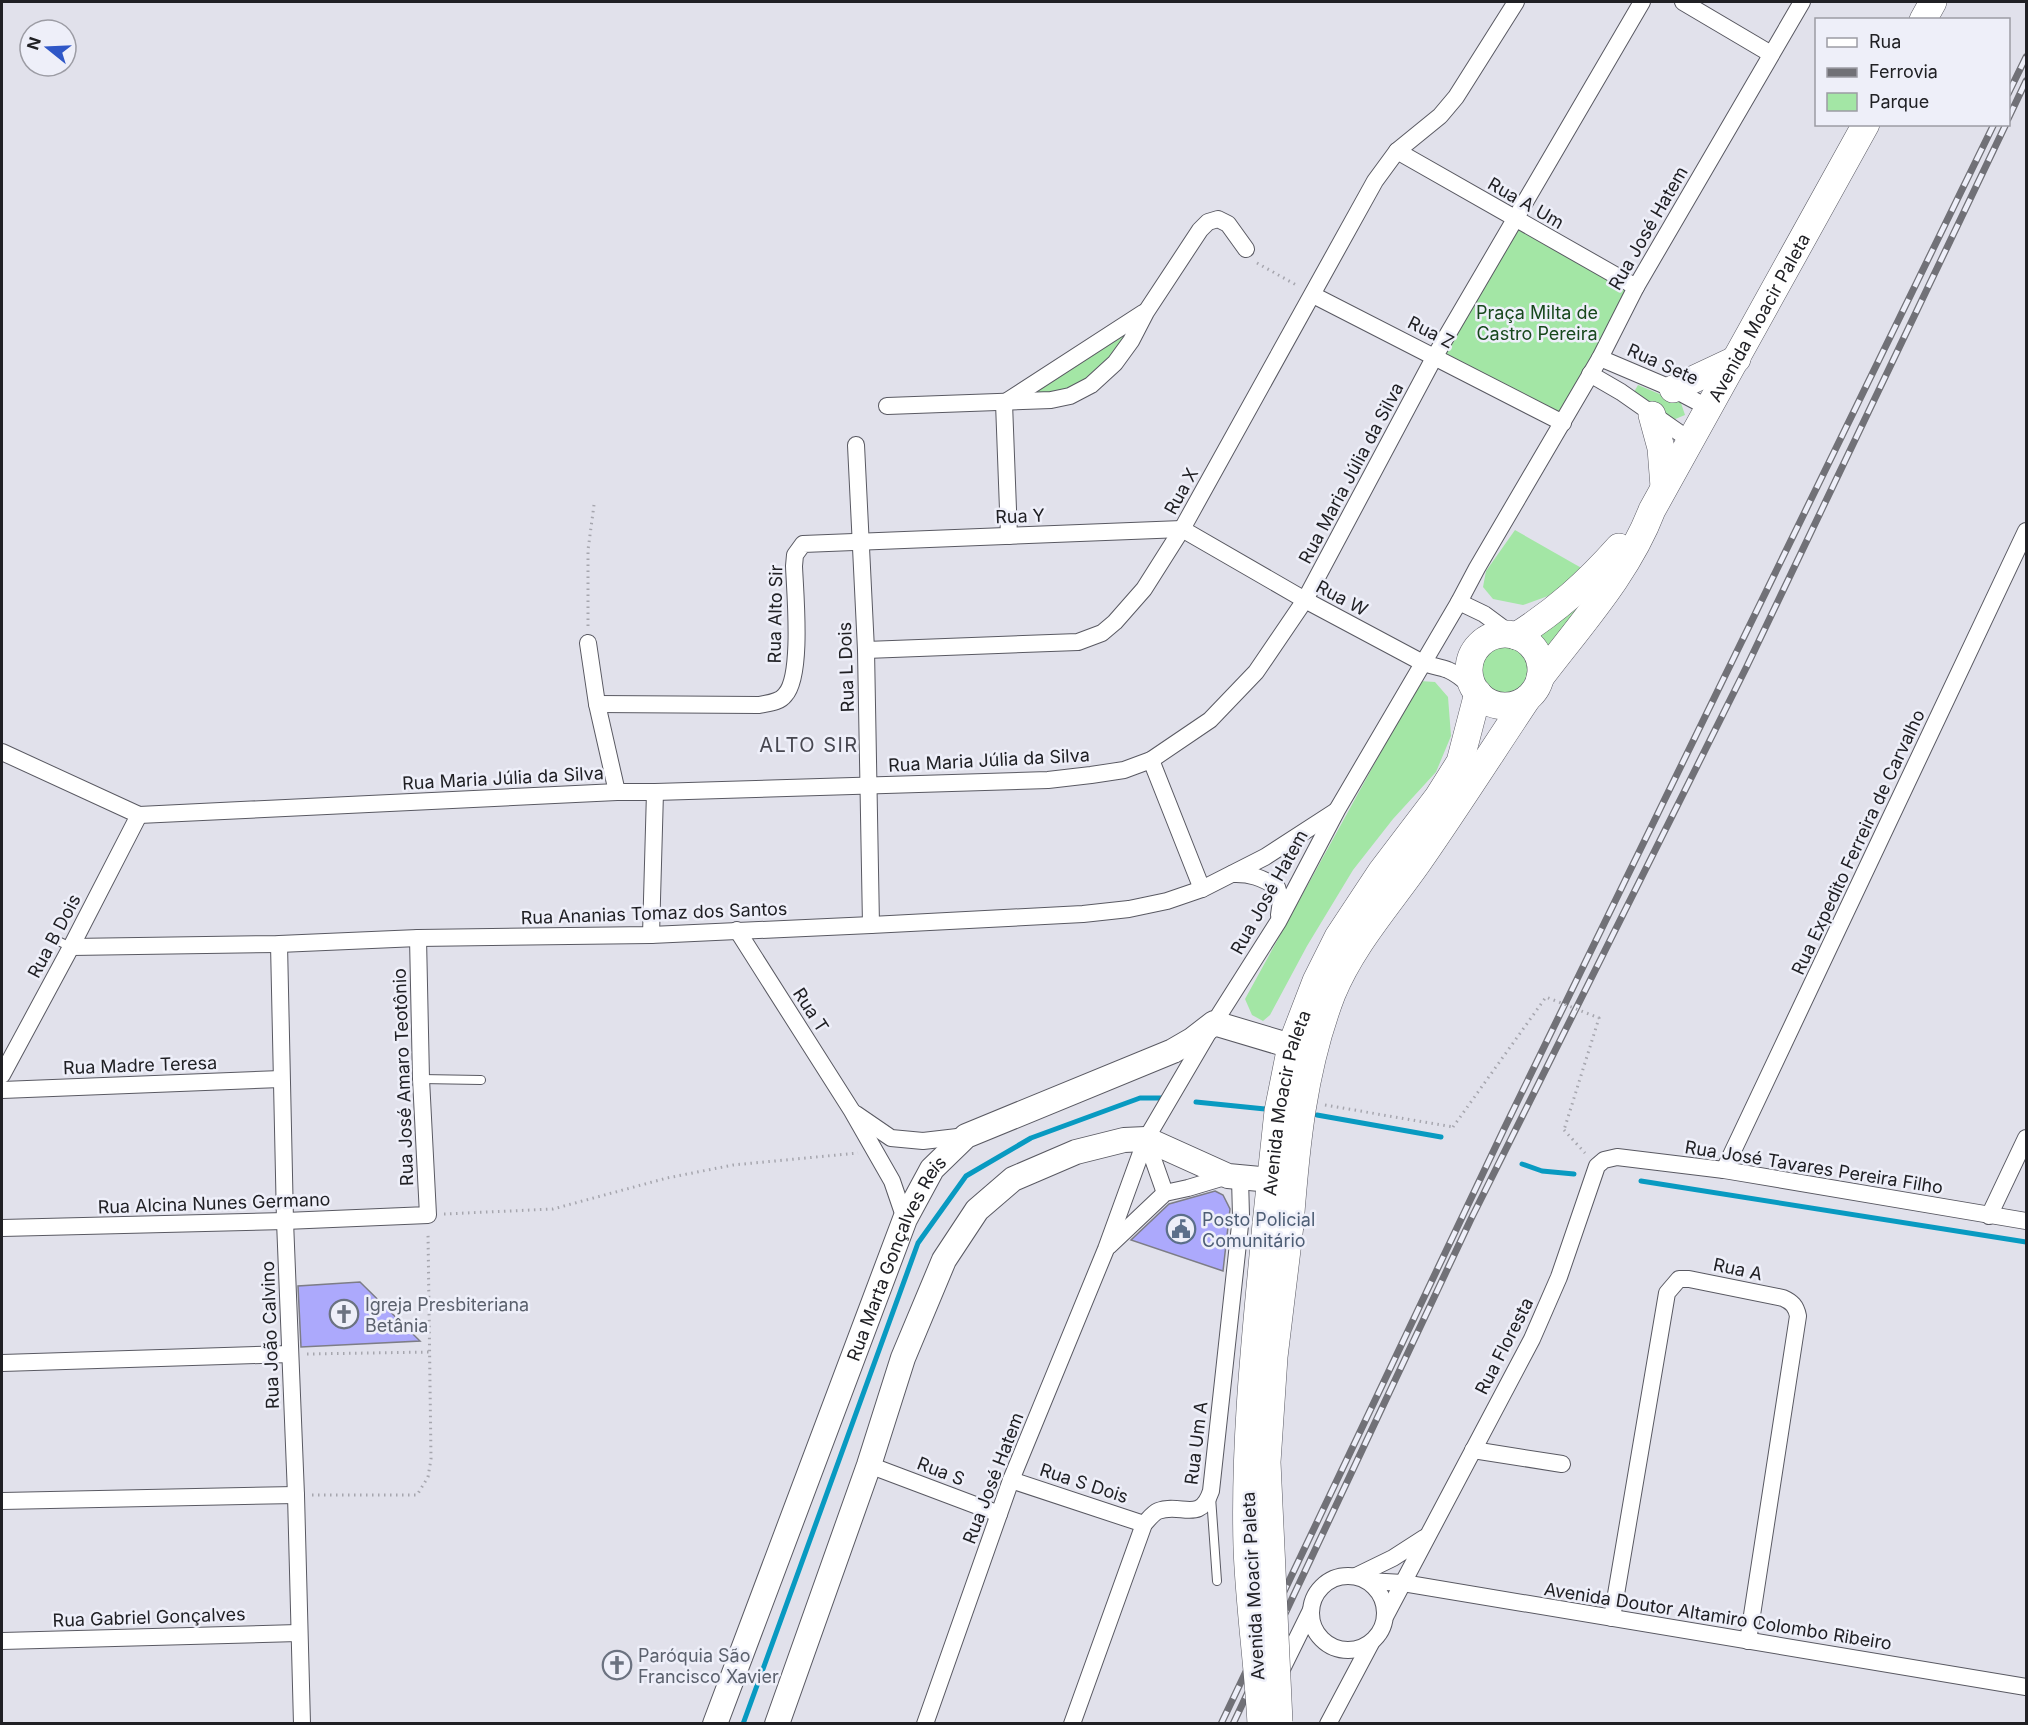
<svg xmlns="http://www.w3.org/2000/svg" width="2028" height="1725" font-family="Inter,sans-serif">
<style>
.green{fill:#a3e6a5}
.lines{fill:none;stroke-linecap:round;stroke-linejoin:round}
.stream{stroke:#089ac1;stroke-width:5}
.building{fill:#aca9fc;stroke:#7d7d86;stroke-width:1.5}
.lane-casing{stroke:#595962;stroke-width:10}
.street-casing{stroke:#595962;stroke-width:18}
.secondary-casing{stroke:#595962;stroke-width:26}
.primary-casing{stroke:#595962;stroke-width:28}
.path{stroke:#a6a6ae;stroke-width:3;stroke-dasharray:1.5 4.5;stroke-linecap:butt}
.lane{stroke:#fff;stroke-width:8}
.street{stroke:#fff;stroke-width:16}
.secondary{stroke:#fff;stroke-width:24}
.primary{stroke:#fff;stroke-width:27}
.rail-casing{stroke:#717177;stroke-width:7}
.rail{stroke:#eeeff9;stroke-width:4.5;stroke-dasharray:14;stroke-linecap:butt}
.primary-bridge-casing{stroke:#595962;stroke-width:28;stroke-linecap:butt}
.path-bridge{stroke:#a6a6ae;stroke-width:3;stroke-dasharray:1.5 4.5;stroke-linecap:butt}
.primary-bridge{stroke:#fff;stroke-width:27}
.labels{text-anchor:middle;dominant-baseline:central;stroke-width:5;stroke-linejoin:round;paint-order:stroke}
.street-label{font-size:18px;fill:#202024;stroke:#eeeff9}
.park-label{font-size:18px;fill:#17481c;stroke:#eeeff9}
.service-label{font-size:18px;fill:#4e5e75;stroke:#eeeff9;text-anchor:start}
.worship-label{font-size:18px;fill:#5b616d;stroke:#eeeff9;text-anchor:start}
.neighbourhood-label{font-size:20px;letter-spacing:1.5px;fill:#474750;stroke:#eeeff9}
</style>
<rect width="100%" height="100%" fill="#e1e1eb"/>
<g class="green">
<path d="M1514 219 1636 287 1563 423 1435 356Z"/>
<path d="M1136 321 1120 350 1068 394 1018 399Z"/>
<path d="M1638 385 1681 403 1685 415 1673 420 1634 392Z"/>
<path d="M1515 530 1585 570 1559 592 1523 605 1493 599 1483 587 1486 571Z"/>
<path d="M1592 585 1551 650 1533 635Z"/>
<circle cx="1504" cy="670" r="30"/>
<path d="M1420 681 1435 682 1448 697 1451 736 1436 772 1393 819 1353 870 1307 946 1270 1015 1263 1021 1252 1015 1245 999Z"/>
</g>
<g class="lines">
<g class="stream">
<path d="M1196 1102 1265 1109"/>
<path d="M1317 1115 1441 1137"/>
<path d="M1522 1164 1542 1171 1574 1174"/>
<path d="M1641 1181 2026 1242"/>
<path d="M743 1724 918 1243 966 1176 1031 1138 1140 1098H1162"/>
</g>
</g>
<g class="building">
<path d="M1215 1191 1223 1195 1230 1209 1223 1271 1131 1240 1169 1204Z"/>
<path d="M360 1282 420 1341 301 1347 298 1286Z"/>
</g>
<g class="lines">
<g class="lane-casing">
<g id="lane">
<path d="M56 940 71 947"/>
<path d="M421 1079 481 1080"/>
<path d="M1211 1497 1217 1581"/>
</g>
</g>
<g class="street-casing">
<g id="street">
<path d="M1683 2 1771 54"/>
<path d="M1397 151 1636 287"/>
<path d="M1313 295 1563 423"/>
<path d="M1600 358 1673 389 1709 408"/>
<path d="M1590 374 1621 392 1691 441"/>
<path d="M887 406 1051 400 1070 396 1091 385 1115 363 1131 341 1146 312 1200 230 1208 222 1218 219 1228 224 1246 249"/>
<path d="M856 445 866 650 871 925"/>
<path d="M1182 529 1305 600 1423 663C1432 666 1441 667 1448 670 1458 674 1466 682 1474 689"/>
<path d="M1009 536 1004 403 1143 313"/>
<path d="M1459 602 1484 614 1511 634"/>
<path d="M588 643 597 704 617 792"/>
<path d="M866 650 1078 642 1102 633 1115 622 1144 589 1182 529 1375 181 1397 151 1440 116 1456 97 1516 2"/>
<path d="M597 704 759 705C768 703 779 703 785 695 803 676 795 593 794 566L795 555 803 544 1182 529"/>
<path d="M2 752 139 815 617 792H655L1048 780 1091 775 1124 770 1151 760 1210 720 1256 672 1305 600 1435 356 1642 2"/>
<path d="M1151 760 1202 889"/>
<path d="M1232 874C1250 873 1262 878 1277 887L1281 901 1279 915"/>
<path d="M737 930 852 1111 892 1181 905 1219"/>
<path d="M651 935 655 792"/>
<path d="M279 944 285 1221 296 1495 302 1724"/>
<path d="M71 947 279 944 418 938 651 935 871 925 1083 914 1129 909 1167 901 1202 889 1265 857 1336 811"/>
<path d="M2 1075 71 947 139 815"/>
<path d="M2 1090 281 1079"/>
<path d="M856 1114 891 1138 923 1141 966 1136"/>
<path d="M1146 1139 1165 1193"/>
<path d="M1724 1170 2026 531"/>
<path d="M1989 1216 2026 1138"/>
<path d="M2 1228 285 1221 428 1215 421 1079 418 938"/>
<path d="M1109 1246 1165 1193 1188 1188 1228 1176"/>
<path d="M2 1363 290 1354"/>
<path d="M1473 1450 1562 1464"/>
<path d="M869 1465 999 1514"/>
<path d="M1011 1480 1144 1524"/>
<path d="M2 1501 296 1495"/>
<circle cx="1348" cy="1613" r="37"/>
<path d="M1356 1576 1393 1558 1424 1538"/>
<path d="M1368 1581 1403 1583 2026 1687"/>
<path d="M1386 1615 1532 1339 1559 1277 1597 1166 1604 1160 1617 1157 1724 1170 2026 1221"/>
<path d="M1612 1618 1667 1293 1679 1279H1689L1783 1298C1792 1302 1796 1306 1798 1316L1748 1641"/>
<path d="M2 1641 298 1633"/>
<path d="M1280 1673 1311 1610"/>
<path d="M925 1724 1011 1480 1106 1249 1146 1139 1214 1023 1278 922 1337 810 1459 602 1477 568 1600 358 1636 287 1802 2"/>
<path d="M1072 1724 1144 1524C1148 1520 1153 1513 1158 1511 1181 1502 1200 1524 1211 1491L1241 1216 1240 1178"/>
<path d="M1328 1724 1371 1643"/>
</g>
</g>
<g class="secondary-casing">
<g id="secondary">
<path id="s1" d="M715 1724 905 1219 932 1169 966 1136 1173 1051 1192 1040 1214 1023 1291 1046"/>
<path d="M777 1724 869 1465 903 1358 944 1260 977 1210 1013 1179 1076 1152 1124 1140 1146 1139 1228 1176 1271 1180"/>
</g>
</g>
<g class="primary-casing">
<g id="primary">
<path d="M1923 20 1933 2"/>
<path d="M1673 389 1737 359"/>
<path d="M1652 415 1661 448 1664 487"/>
<circle cx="1505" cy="670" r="36"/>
<path d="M1516 636C1557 610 1587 583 1619 547"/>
<path id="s2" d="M1540 678C1580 625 1628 573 1652 510L1866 124"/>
<path id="s3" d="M1266 1224 1278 1111 1291 1046 1316 981 1338 937 1381 872 1438 797 1460 762 1478 693"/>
<path d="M1290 1225C1296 1146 1303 1069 1332 994 1352 945 1389 904 1419 861 1456 808 1491 753 1527 699"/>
</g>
</g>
<g class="path">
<path d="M1257 263 1298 286"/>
<path d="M588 626V550L594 505"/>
<path d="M1325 1105 1453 1127"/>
<path d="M1564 1130 1585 1153"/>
<path d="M444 1214 553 1209 667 1178 733 1165 858 1153"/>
<path d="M307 1354 431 1352"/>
<path d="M312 1495H417L428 1477 431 1459 428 1232"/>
</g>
<use href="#lane" class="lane"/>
<use href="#street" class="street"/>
<use href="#secondary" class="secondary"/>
<use href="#primary" class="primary"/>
<g class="rail-casing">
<g id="rail">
<path d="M2008 94 2026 57"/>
<path d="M2008 119 2026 81"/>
<path d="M1221 1724 1504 1129 1994 124"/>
<path d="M1233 1724 1471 1219 1747 666 2006 124"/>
</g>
</g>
<use href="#rail" class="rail"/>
<g class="primary-bridge-casing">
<g id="primary-bridge">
<path d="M1279 1722 1267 1462 1274 1357 1290 1225"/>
<path d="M1261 1724C1258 1665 1249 1605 1247 1547 1244 1438 1256 1332 1266 1224"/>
</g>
</g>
<path class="path-bridge" d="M1453 1127 1546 997 1599 1018 1564 1130"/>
<use href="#primary-bridge" class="primary-bridge"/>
</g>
<defs>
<g id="civic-ring" transform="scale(1.5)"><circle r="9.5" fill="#eeeff9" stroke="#5c6f8a" stroke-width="1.5"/><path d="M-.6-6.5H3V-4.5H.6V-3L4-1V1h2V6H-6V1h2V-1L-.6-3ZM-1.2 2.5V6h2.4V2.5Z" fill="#5c6f8a"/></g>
<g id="church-ring" transform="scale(1.5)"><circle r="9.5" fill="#eeeff9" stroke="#6b7280" stroke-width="1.5"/><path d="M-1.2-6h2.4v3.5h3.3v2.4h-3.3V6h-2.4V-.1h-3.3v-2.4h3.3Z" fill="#6b7280"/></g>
</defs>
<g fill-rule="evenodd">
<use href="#civic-ring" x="1181" y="1229"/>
<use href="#church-ring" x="344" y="1314"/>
<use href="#church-ring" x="617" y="1665"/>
</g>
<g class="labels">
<g class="street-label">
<text transform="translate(1526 203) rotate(30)">Rua A Um</text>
<text transform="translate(1648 228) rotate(-60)">Rua José Hatem</text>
<text stroke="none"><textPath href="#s2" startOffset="423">Avenida Moacir Paleta</textPath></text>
<text transform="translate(1431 332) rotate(27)">Rua Z</text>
<text transform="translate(1663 364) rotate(24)">Rua Sete</text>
<text transform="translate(1351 473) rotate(-62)">Rua Maria Júlia da Silva</text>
<text transform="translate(1181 491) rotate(-61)">Rua X</text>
<text transform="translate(1020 516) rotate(-2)">Rua Y</text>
<text transform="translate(1342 598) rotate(28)">Rua W</text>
<text transform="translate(775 614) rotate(-89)">Rua Alto Sir</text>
<text transform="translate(846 667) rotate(-92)">Rua L Dois</text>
<text transform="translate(989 760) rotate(-3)">Rua Maria Júlia da Silva</text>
<text transform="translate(503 778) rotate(-3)">Rua Maria Júlia da Silva</text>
<text transform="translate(1858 842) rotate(-65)">Rua Expedito Ferreira de Carvalho</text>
<text transform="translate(1269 892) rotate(-61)">Rua José Hatem</text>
<text transform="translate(654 913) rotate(-2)">Rua Ananias Tomaz dos Santos</text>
<text transform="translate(54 936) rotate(-62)">Rua B Dois</text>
<text transform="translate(811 1010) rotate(57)">Rua T</text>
<text transform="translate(140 1065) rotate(-2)">Rua Madre Teresa</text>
<text transform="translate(403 1077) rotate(-92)">Rua José Amaro Teotônio</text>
<text stroke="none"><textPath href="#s3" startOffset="123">Avenida Moacir Paleta</textPath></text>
<text transform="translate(1814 1167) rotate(9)">Rua José Tavares Pereira Filho</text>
<text transform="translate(214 1203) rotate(-2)">Rua Alcina Nunes Germano</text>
<text stroke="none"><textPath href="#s1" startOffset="500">Rua Marta Gonçalves Reis</textPath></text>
<text transform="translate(1738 1269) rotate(12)">Rua A</text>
<text transform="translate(270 1335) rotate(-92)">Rua João Calvino</text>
<text transform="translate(1504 1346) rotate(-63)">Rua Floresta</text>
<text transform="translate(1196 1443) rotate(-83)">Rua Um A</text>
<text transform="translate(941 1471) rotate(21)">Rua S</text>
<text transform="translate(993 1478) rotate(-69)">Rua José Hatem</text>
<text transform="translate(1084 1483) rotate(18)">Rua S Dois</text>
<text transform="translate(1253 1586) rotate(-93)">Avenida Moacir Paleta</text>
<text transform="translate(1718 1616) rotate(9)">Avenida Doutor Altamiro Colombo Ribeiro</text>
<text transform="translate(149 1617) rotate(-2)">Rua Gabriel Gonçalves</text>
</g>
<g class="park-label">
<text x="1537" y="312">Praça Milta de<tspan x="1537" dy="21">Castro Pereira</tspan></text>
</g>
<g class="service-label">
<text x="1202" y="1219">Posto Policial<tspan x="1202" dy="21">Comunitário</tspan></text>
</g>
<g class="worship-label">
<text x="365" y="1304">Igreja Presbiteriana<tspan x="365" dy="21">Betânia</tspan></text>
<text x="638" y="1655">Paróquia São<tspan x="638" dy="21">Francisco Xavier</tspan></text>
</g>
<g class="neighbourhood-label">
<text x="809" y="745">ALTO SIR</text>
</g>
</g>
<rect width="2028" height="1725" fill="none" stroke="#202024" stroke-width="6"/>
<rect x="1815" y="18" width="195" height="108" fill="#eeeff9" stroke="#9c9ca4" stroke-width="1.5"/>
<rect x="1827" y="38" width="30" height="9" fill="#ffffff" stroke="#9c9ca4" stroke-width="1.5"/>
<text x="1869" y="48" font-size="18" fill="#202024">Rua</text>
<rect x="1827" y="68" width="30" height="9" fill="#717177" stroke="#9c9ca4" stroke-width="1.5"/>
<text x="1869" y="78" font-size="18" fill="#202024">Ferrovia</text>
<rect x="1827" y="93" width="30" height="18" fill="#a3e6a5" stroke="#9c9ca4" stroke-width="1.5"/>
<text x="1869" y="108" font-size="18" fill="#202024">Parque</text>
<g transform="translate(48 48) rotate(288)"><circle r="28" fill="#eeeff9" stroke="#9c9ca4" stroke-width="1.5"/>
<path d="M0-4.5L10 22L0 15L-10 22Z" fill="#2f57c7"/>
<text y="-9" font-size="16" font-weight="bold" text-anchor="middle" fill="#202024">N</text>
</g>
</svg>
